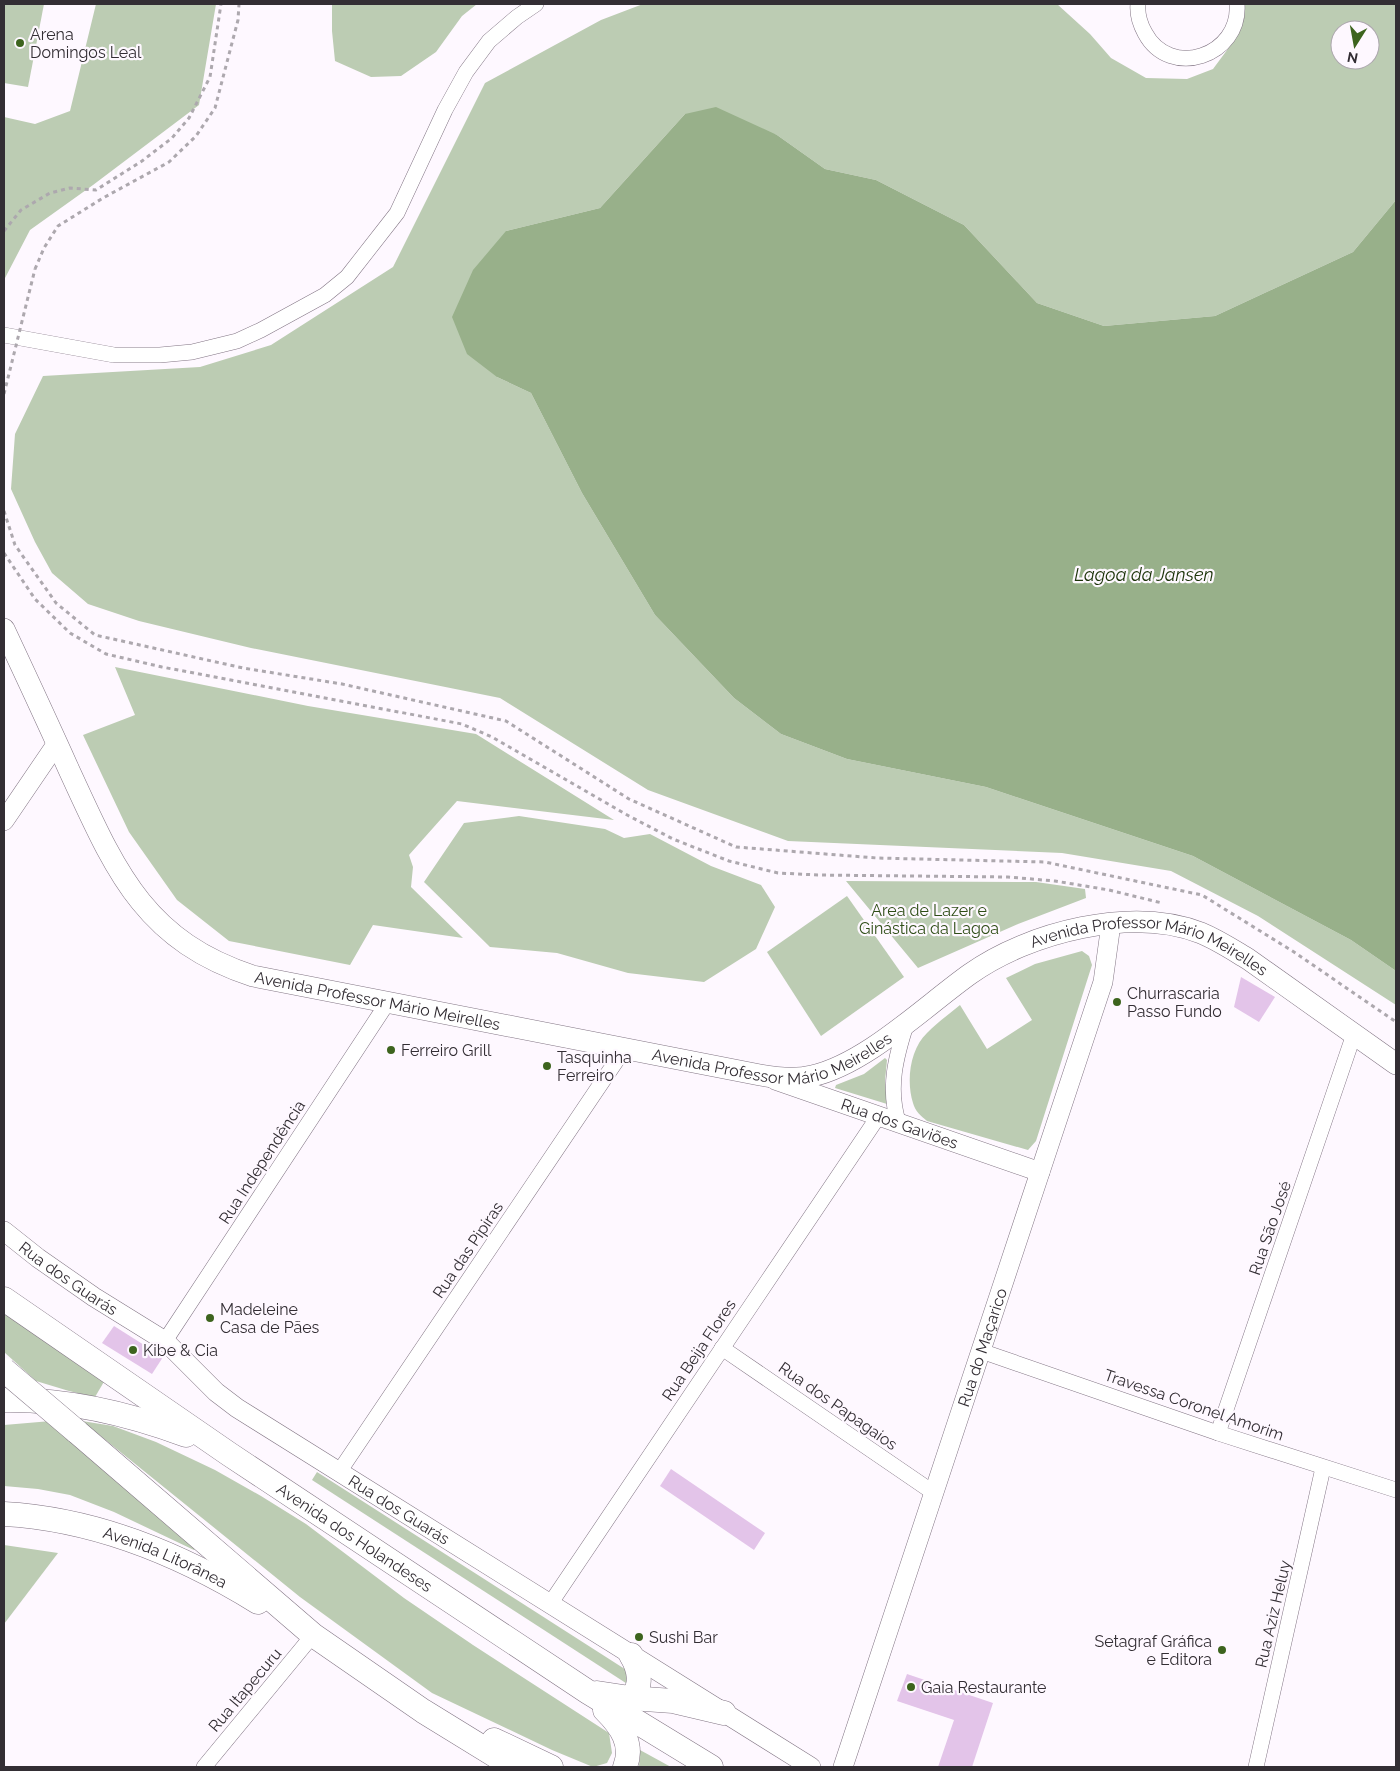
<svg xmlns="http://www.w3.org/2000/svg" width="1400" height="1771" font-family="Raleway,sans-serif">
<style>
.green{fill:#bcccb3;fill-rule:evenodd}
.water{fill:#98b08a}
.building{fill:#e3c4e9}
.lines{fill:none;stroke-linecap:round;stroke-linejoin:round}
.minor-casing{stroke:#827584;stroke-width:16}
.tertiary-casing{stroke:#827584;stroke-width:20}
.secondary-casing{stroke:#827584;stroke-width:22}
.primary-casing{stroke:#827584;stroke-width:25}
.path{stroke:#ada8ae;stroke-width:3;stroke-dasharray:4 4;stroke-linecap:butt}
.minor{stroke:#fff;stroke-width:15}
.tertiary{stroke:#fff;stroke-width:19}
.secondary{stroke:#fff;stroke-width:21}
.primary{stroke:#fff;stroke-width:24}
.primary-bridge-casing{stroke:#827584;stroke-width:25;stroke-linecap:butt}
.path-bridge{stroke:#ada8ae;stroke-width:3;stroke-dasharray:4 4;stroke-linecap:butt}
.primary-bridge{stroke:#fff;stroke-width:24}
.poi-dot{fill:#3d641e;stroke:#fef8ff;stroke-width:2}
.labels{text-anchor:middle;dominant-baseline:central;stroke-width:4.5;stroke-linejoin:round;paint-order:stroke}
.poi-label{font-size:16px;fill:#332e34;stroke:#fef8ff;text-anchor:start}
.park-label{font-size:16px;fill:#2e4d16;stroke:#fef8ff}
.street-label{font-size:16px;fill:#332e34;stroke:#fef8ff}
.water-label{font-size:18px;font-style:italic;fill:#1b3208;stroke:#fef8ff}
</style>
<rect width="100%" height="100%" fill="#fef8ff"/>
<g class="green">
<path d="M4 4H44L28 87 4 83Z"/>
<path d="M96 4H216L199 105 93 185 30 230 4 280V117L35 124 70 111Z"/>
<path d="M332 4H477L462 16 436 52 401 76 371 77 335 61 332 31Z"/>
<path d="M643 4H1057L1090 34 1111 58 1146 78 1187 79 1213 69 1236 38 1242 4H1396V200L1353 252 1215 316 1104 326 1037 303 964 225 876 180 825 169 777 135 685 114 600 208 506 231 497 377 531 393 582 493 655 615 734 698 781 734 847 759 986 787 1193 856 1351 940 1396 971V1005L1258 916 1171 871 1062 853 788 841 648 790 500 698 251 648 139 621 88 604 52 573 35 542 11 489 15 434 43 376 200 367 271 345 393 267 485 83 601 20ZM1340 30H1370V60H1340Z"/>
<path d="M115 667 308 706 476 734 614 820 457 801 409 855 413 867 411 887 463 938 373 925 350 965 229 941 177 900 129 832 83 735 135 715Z"/>
<path d="M519 816 605 829 624 838 650 834 711 866 761 885 775 907 756 949 704 982 628 973 557 953 490 947 424 882 464 823Z"/>
<path d="M846 881 1036 882 1085 889 1086 898 1018 924 918 968Z"/>
<path d="M847 896 904 977 821 1036 767 952Z"/>
<path d="M1082 951 1089 956 1092 965 1036 1141 1028 1150 927 1121C921 1116 915 1111 913 1103 906 1081 910 1049 927 1033 937 1023 949 1014 960 1005L987 1049 1032 1020 1006 978 1035 964Z"/>
<path d="M885 1058 887 1060 885 1081 887 1104 835 1088 836 1085 864 1074Z"/>
<path d="M4 1313 105 1380 95 1397 69 1391 36 1381 4 1352Z"/>
<path d="M51 1421 198 1545 194 1550 114 1512 70 1495 38 1489 4 1486V1425Z"/>
<path d="M82 1421 113 1426 156 1442 215 1470 261 1496 306 1524 404 1598 473 1645 609 1733 612 1753 607 1763 593 1767 552 1750 432 1693 300 1597Z"/>
<path d="M317 1472 631 1673 632 1687 312 1480Z"/>
<path d="M4 1545 58 1553 4 1624Z"/>
<path d="M640 1750 671 1767H639Z"/>
</g>
<path class="water" d="M716 107 777 135 825 169 876 180 964 225 1037 303 1104 326 1215 316 1353 252 1396 200V971L1351 940 1193 856 986 787 847 759 781 734 734 698 655 615 582 493 531 393 497 377 467 354 452 317 473 270 506 231 600 208 685 114Z"/>
<g class="building">
<path d="M1241 977 1275 997 1259 1022 1234 1007Z"/>
<path d="M114 1326 163 1357 152 1374 102 1343Z"/>
<path d="M671 1469 765 1533 754 1550 660 1486Z"/>
<path d="M907 1674 993 1703 972 1767H938L954 1720 897 1701Z"/>
</g>
<g class="lines">
<g class="minor-casing">
<g id="minor">
<path d="M1138 4C1137 14 1140 24 1145 33 1170 80 1241 56 1237 4"/>
<path d="M4 335 114 355H160L192 352 237 341 261 330 325 295 347 277 397 213 445 110 466 72 489 41 517 17 536 4"/>
<path d="M899 1124C887 1089 896 1056 907 1022"/>
<path d="M165 1341 388 1002"/>
<path d="M722 1348 934 1493"/>
<path d="M981 1351 1218 1433 1396 1490"/>
<path d="M1218 1433 1354 1034"/>
<path d="M339 1472 625 1048"/>
<path d="M550 1604 878 1117"/>
<path d="M204 1767 313 1635"/>
<path d="M1256 1767 1323 1468"/>
</g>
</g>
<g class="tertiary-casing">
<g id="tertiary">
<path d="M4 821 57 743"/>
<path id="s1" d="M775 1080 1040 1172"/>
<path id="s2" d="M4 1231 38 1258 94 1297 165 1341 216 1392 237 1408 811 1767"/>
<path id="s3" d="M843 1767 1103 982 1111 924"/>
</g>
</g>
<g class="secondary-casing">
<g id="secondary">
<path id="s4" d="M4 629C26 676 48 723 69 770 114 867 142 940 253 976L760 1075C777 1078 795 1080 812 1076 866 1064 925 1006 970 974 1029 932 1132 906 1201 933 1218 940 1233 950 1248 959L1396 1064"/>
</g>
</g>
<g class="primary-casing">
<g id="primary">
<path id="s5" d="M4 1299 229 1454 588 1692 711 1767"/>
<path d="M4 1400C67 1399 127 1413 186 1435"/>
<path d="M76 1431 313 1635 423 1711 514 1767"/>
<path id="s6" d="M4 1514C94 1519 182 1555 258 1602"/>
<path d="M597 1693 630 1698 673 1701 724 1713"/>
<path d="M630 1698C644 1687 639 1668 631 1655"/>
<path d="M605 1710C621 1726 634 1744 625 1767"/>
<path d="M494 1740 551 1767"/>
</g>
</g>
<g class="path">
<path d="M4 231 21 210 50 193 70 188 96 190 142 161 172 138 189 118 210 77 221 4"/>
<path d="M35 269 44 248 58 226 103 198 169 162 196 136 215 108 238 20 239 4"/>
<path d="M4 511 15 545 56 603 95 635 243 668 342 684 506 721 629 799 736 847 877 858 1045 862 1202 895 1294 952 1396 1022"/>
<path d="M4 553 35 599 70 633 106 654 162 667 462 724 492 737 629 816 673 839 729 861 778 873 818 875 1008 877 1055 881 1109 890 1162 903"/>
</g>
<use href="#minor" class="minor"/>
<use href="#tertiary" class="tertiary"/>
<use href="#secondary" class="secondary"/>
<use href="#primary" class="primary"/>
<g class="primary-bridge-casing">
<path id="primary-bridge" d="M4 1370 76 1431"/>
</g>
<path class="path-bridge" d="M4 394 35 269"/>
<use href="#primary-bridge" class="primary-bridge"/>
</g>
<g class="poi-dot">
<circle cx="20" cy="43" r="5"/>
<circle cx="1117" cy="1002" r="5"/>
<circle cx="391" cy="1050" r="5"/>
<circle cx="547" cy="1066" r="5"/>
<circle cx="210" cy="1318" r="5"/>
<circle cx="133" cy="1350" r="5"/>
<circle cx="639" cy="1637" r="5"/>
<circle cx="1222" cy="1650" r="5"/>
<circle cx="911" cy="1687" r="5"/>
</g>
<g class="labels">
<g class="poi-label">
<text x="30" y="34">Arena<tspan x="30" dy="18">Domingos Leal</tspan></text>
<text x="1127" y="993">Churrascaria<tspan x="1127" dy="18">Passo Fundo</tspan></text>
<text x="401" y="1050">Ferreiro Grill</text>
<text x="557" y="1057">Tasquinha<tspan x="557" dy="18">Ferreiro</tspan></text>
<text x="220" y="1309">Madeleine<tspan x="220" dy="18">Casa de Pães</tspan></text>
<text x="143" y="1350">Kibe &amp; Cia</text>
<text x="649" y="1637">Sushi Bar</text>
<text x="1212" y="1641" text-anchor="end">Setagraf Gráfica<tspan x="1212" dy="18">e Editora</tspan></text>
<text x="921" y="1687">Gaia Restaurante</text>
</g>
<g class="park-label">
<text x="929" y="910">Area de Lazer e<tspan x="929" dy="18">Ginástica da Lagoa</tspan></text>
</g>
<g class="street-label">
<text stroke="none"><textPath href="#s4" startOffset="1394">Avenida Professor Mário Meirelles</textPath></text>
<text stroke="none"><textPath href="#s4" startOffset="569">Avenida Professor Mário Meirelles</textPath></text>
<text stroke="none"><textPath href="#s4" startOffset="974">Avenida Professor Mário Meirelles</textPath></text>
<text stroke="none"><textPath href="#s1" startOffset="132">Rua dos Gaviões</textPath></text>
<text transform="translate(262 1162) rotate(-57)">Rua Independência</text>
<text transform="translate(1270 1228) rotate(-71)">Rua São José</text>
<text transform="translate(468 1250) rotate(-56)">Rua das Pipiras</text>
<text stroke="none"><textPath href="#s2" startOffset="80">Rua dos Guarás</textPath></text>
<text stroke="none"><textPath href="#s3" startOffset="442">Rua do Maçarico</textPath></text>
<text transform="translate(699 1350) rotate(-56)">Rua Beija Flores</text>
<text transform="translate(1194 1405) rotate(19)">Travessa Coronel Amorim</text>
<text transform="translate(838 1406) rotate(35)">Rua dos Papagaios</text>
<text stroke="none"><textPath href="#s2" startOffset="485">Rua dos Guarás</textPath></text>
<text stroke="none"><textPath href="#s5" startOffset="424">Avenida dos Holandeses</textPath></text>
<text stroke="none"><textPath href="#s6" startOffset="168">Avenida Litorânea</textPath></text>
<text transform="translate(1273 1614) rotate(-77)">Rua Aziz Heluy</text>
<text transform="translate(245 1690) rotate(-50)">Rua Itapecuru</text>
</g>
<g class="water-label">
<text x="1144" y="574">Lagoa da Jansen</text>
</g>
</g>
<rect width="1400" height="1771" fill="none" stroke="#332e34" stroke-width="10"/>
<g transform="translate(1355 45) rotate(191)"><circle r="24" fill="#fef8ff" stroke="#ada7ae"/>
<path d="M0-4L9 19L0 12L-9 19Z" fill="#3d641e"/>
<text y="-8" font-size="14" font-weight="bold" text-anchor="middle" fill="#332e34">N</text>
</g>
</svg>
